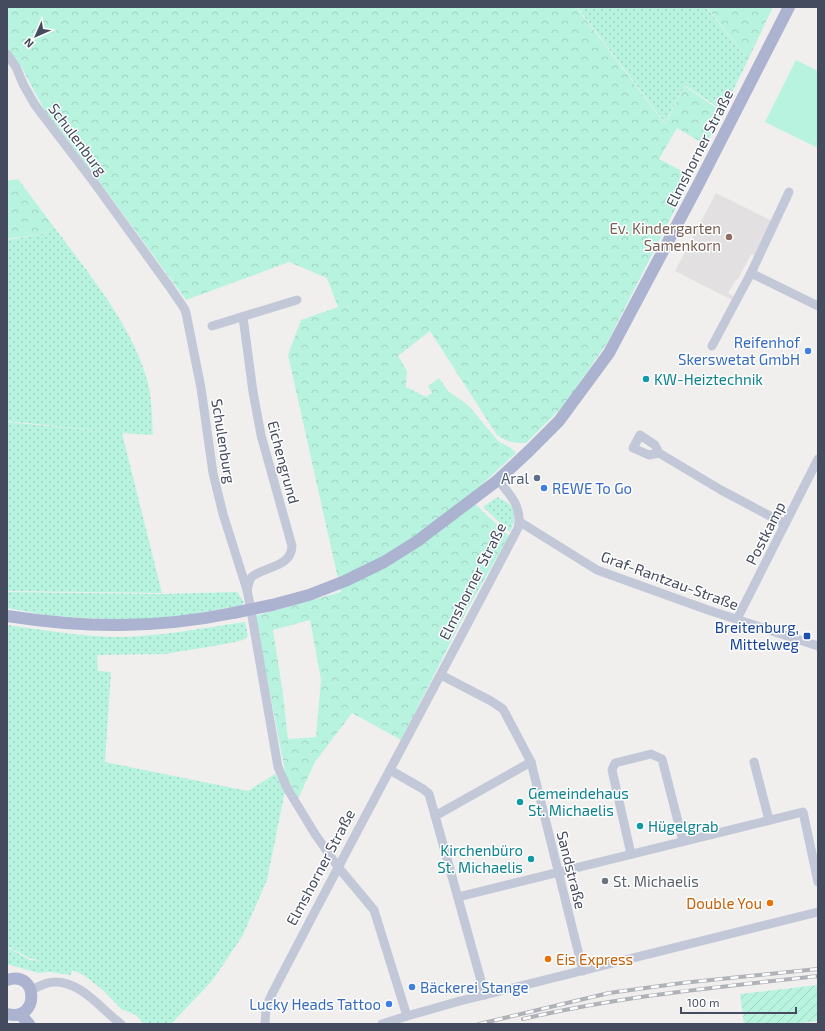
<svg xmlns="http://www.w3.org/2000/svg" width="825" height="1031" font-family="'Exo 2',sans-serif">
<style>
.education{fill:#e2e0e0}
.grass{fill:url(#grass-dots)}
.forest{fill:url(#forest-crowns);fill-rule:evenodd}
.garden{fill:url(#garden-furrows)}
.pitch{fill:#b8f3e0}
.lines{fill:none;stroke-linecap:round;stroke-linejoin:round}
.minor{stroke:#c3c8d8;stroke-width:9}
.major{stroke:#abb3d0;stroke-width:12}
.rail-casing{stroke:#b0b1b9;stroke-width:4}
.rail{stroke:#fff;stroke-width:2.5;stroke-dasharray:8;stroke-linecap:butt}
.major-bridge{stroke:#abb3d0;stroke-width:12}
.education-dot{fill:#8d6e63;stroke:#fff;stroke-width:1.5}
.shop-dot{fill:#3f7fe0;stroke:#fff;stroke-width:1.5}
.culture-dot{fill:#0f9aa8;stroke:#fff;stroke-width:1.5}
.service-dot{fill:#5c6f8a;stroke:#fff;stroke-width:1.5}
.transit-dot{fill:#1a4fb4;stroke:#fff;stroke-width:1.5}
.worship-dot{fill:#6b7280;stroke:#fff;stroke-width:1.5}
.food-dot{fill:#e8710a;stroke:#fff;stroke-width:1.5}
.labels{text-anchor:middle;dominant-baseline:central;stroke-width:3;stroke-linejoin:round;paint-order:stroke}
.street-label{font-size:15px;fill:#454b5e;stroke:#fff}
.education-label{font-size:15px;fill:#785e54;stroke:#fff;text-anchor:end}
.shop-label{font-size:15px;fill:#366cbe;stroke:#fff;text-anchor:end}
.culture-label{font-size:15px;fill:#0d838f;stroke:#fff;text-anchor:start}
.service-label{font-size:15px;fill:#4e5e75;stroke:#fff;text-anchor:end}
.transit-label{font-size:15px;fill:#164399;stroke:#fff;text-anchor:end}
.worship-label{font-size:15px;fill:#5b616d;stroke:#fff;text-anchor:start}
.food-label{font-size:15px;fill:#c56008;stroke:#fff;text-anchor:end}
</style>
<defs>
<pattern id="grass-dots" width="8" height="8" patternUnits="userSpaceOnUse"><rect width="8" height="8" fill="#b8f3e0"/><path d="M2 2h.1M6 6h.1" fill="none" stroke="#a0d2c3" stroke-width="1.8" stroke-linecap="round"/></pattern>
<pattern id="forest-crowns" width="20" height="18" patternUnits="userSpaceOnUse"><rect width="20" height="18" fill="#b8f3e0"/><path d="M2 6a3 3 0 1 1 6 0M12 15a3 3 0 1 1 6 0" fill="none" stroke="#a0d2c3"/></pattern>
<pattern id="garden-furrows" width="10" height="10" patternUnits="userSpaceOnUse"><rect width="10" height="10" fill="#b8f3e0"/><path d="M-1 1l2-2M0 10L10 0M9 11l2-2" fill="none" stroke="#a0d2c3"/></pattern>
</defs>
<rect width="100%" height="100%" fill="#f1efee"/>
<path class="education" d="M716 193 772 221 755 256 751 254 738 279 735 281 728 293 734 297 732 300 675 271Z"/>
<g class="grass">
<path d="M577 7H706L748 60 723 111 685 85 665 123Z"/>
<path d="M54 227C89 274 133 326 148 383 152 400 152 419 153 435L122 433 162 593 7 591V422L111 432 7 421V240L46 233Z"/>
<path d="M497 497C516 505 518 514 510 532L483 507Z"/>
<path d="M7 592 162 594 237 592 244 602 242 605 173 618 129 620 50 616 7 608Z"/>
<path d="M245 622 248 636 243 640 231 643 165 654 97 655 98 671 111 672 105 762 248 791 275 774 285 791 267 880 243 935 212 981 171 1024H144L136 1015 121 1009 104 991 85 976 73 970 70 975 50 972 38 973 7 964V947L30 960 41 961 29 958 7 946V625C45 630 83 637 122 637 163 636 204 628 245 622Z"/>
</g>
<g class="forest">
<path d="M7 7H576L665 124 685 86 722 112 706 145 677 128 659 159 692 176 607 343 564 405 526 443C514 443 506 442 497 435L430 331 398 356 407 371 406 387 426 397 432 393 428 386 439 378 448 391 469 406 498 441 511 448 516 453 468 497 509 536 467 610 401 740 352 713 315 762 298 799 286 776 255 616 341 592 288 355 301 320 338 307 327 278 289 262 186 300 99 181 47 115 21 66 7 65ZM310 620 321 680 316 737 288 739 283 694 273 630Z"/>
<path d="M707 7H773L748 60Z"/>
<path d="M18 179 54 227 46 233 7 239V181Z"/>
</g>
<path class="garden" d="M818 985V1021L789 1024H744L740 994Z"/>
<path class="pitch" d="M796 60 818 71V148L765 122Z"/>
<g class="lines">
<g class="minor">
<path d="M7 54 16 67 23 84 35 105 93 181 169 286 184 308 186 313 201 388 213 473 223 514 247 590 250 605 278 767 287 788 315 834 338 867 374 910 407 1016"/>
<path d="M751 273 818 306"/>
<path d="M243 317 253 392 261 435 292 546C291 567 267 566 253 576L250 579 247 590"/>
<path d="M212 326 297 300"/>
<path d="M712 346 751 273 789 192"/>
<path d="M659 453 649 455 633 448 640 435 655 445 659 453 721 490 785 524"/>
<path d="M520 522 597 570 708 610 818 646"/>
<path d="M737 619 818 459"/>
<path d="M441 675 491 701 503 709 531 762 583 971"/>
<path d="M754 762 769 820"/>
<path d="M390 770 423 789 429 794 485 995"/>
<path d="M435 816 531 762"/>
<path d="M631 854 612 770 615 763 651 754 662 759 683 841"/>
<path d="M458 897 803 812 818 882"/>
<path d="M31 990C38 987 46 982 54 982 81 981 101 1009 121 1024"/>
<path d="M265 1024 266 1007 273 992C353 837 437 683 518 528 523 508 510 494 498 480"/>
<path d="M382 1024 407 1016 460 1001 818 912"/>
</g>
<g class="major">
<path d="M272 605 309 595 345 581 384 562 416 542 498 480 529 451 559 421 609 353 697 187 789 7"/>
<path d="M7 616C84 628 156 629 233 613"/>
<path d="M7 980C39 969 40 1023 7 1014"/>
<path d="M20 1014 29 1024"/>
</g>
<g class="rail-casing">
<g id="rail">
<path d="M523 1019C620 996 719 987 818 976"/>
<path d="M479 1024 609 993 682 983 818 969"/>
</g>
</g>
<use href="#rail" class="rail"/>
<path class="major-bridge" d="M233 613 272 605"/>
</g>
<circle class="education-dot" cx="729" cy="237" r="4"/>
<g class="shop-dot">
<circle cx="808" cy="351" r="4"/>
<circle cx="544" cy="488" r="4"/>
<circle cx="412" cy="987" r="4"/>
<circle cx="389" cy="1004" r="4"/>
</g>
<g class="culture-dot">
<circle cx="646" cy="379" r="4"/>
<circle cx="520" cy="802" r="4"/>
<circle cx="640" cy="826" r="4"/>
<circle cx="531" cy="859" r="4"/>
</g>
<circle class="service-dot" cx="537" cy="478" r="4"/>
<rect class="transit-dot" x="803" y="632" width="8" height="8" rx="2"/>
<circle class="worship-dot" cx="605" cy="881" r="4"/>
<g class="food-dot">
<circle cx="770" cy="903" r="4"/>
<circle cx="548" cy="959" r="4"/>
</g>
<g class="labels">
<g class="street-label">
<text transform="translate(78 139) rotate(53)">Schulenburg</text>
<text transform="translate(699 148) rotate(-63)">Elmshorner Straße</text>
<text transform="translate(224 441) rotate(81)">Schulenburg</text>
<text transform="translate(284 462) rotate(75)">Eichengrund</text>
<text transform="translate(765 533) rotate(-63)">Postkamp</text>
<text transform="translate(670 580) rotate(20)">Graf-Rantzau-Straße</text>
<text transform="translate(472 581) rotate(-63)">Elmshorner Straße</text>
<text transform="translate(320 867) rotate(-62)">Elmshorner Straße</text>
<text transform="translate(572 870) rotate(76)">Sandstraße</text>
</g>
<g class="education-label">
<text x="721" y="228">Ev. Kindergarten<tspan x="721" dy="17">Samenkorn</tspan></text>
</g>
<g class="shop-label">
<text x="800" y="342">Reifenhof<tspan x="800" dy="17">Skerswetat GmbH</tspan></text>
<text x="552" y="488" text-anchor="start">REWE To Go</text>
<text x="420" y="987" text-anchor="start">Bäckerei Stange</text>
<text x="381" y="1004">Lucky Heads Tattoo</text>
</g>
<g class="culture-label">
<text x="654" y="379">KW-Heiztechnik</text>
<text x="528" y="793">Gemeindehaus<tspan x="528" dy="17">St. Michaelis</tspan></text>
<text x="648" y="826">Hügelgrab</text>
<text x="523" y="850" text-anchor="end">Kirchenbüro<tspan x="523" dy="17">St. Michaelis</tspan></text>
</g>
<g class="service-label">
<text x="529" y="478">Aral</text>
</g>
<g class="transit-label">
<text x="799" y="627">Breitenburg,<tspan x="799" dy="17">Mittelweg</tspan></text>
</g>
<g class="worship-label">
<text x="613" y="881">St. Michaelis</text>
</g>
<g class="food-label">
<text x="762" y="903">Double You</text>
<text x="556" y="959" text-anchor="start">Eis Express</text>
</g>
</g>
<rect width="825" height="1031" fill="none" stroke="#454b5e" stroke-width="16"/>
<g transform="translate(36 36) rotate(225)" stroke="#ffffff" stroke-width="3" paint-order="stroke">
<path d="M0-3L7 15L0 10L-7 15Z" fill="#454b5e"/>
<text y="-6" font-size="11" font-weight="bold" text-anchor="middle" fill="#454b5e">N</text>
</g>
<path d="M681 1007v6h115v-6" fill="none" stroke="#454b5e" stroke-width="2"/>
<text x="687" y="1007" font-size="12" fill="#454b5e" stroke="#ffffff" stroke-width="3" paint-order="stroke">100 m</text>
</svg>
